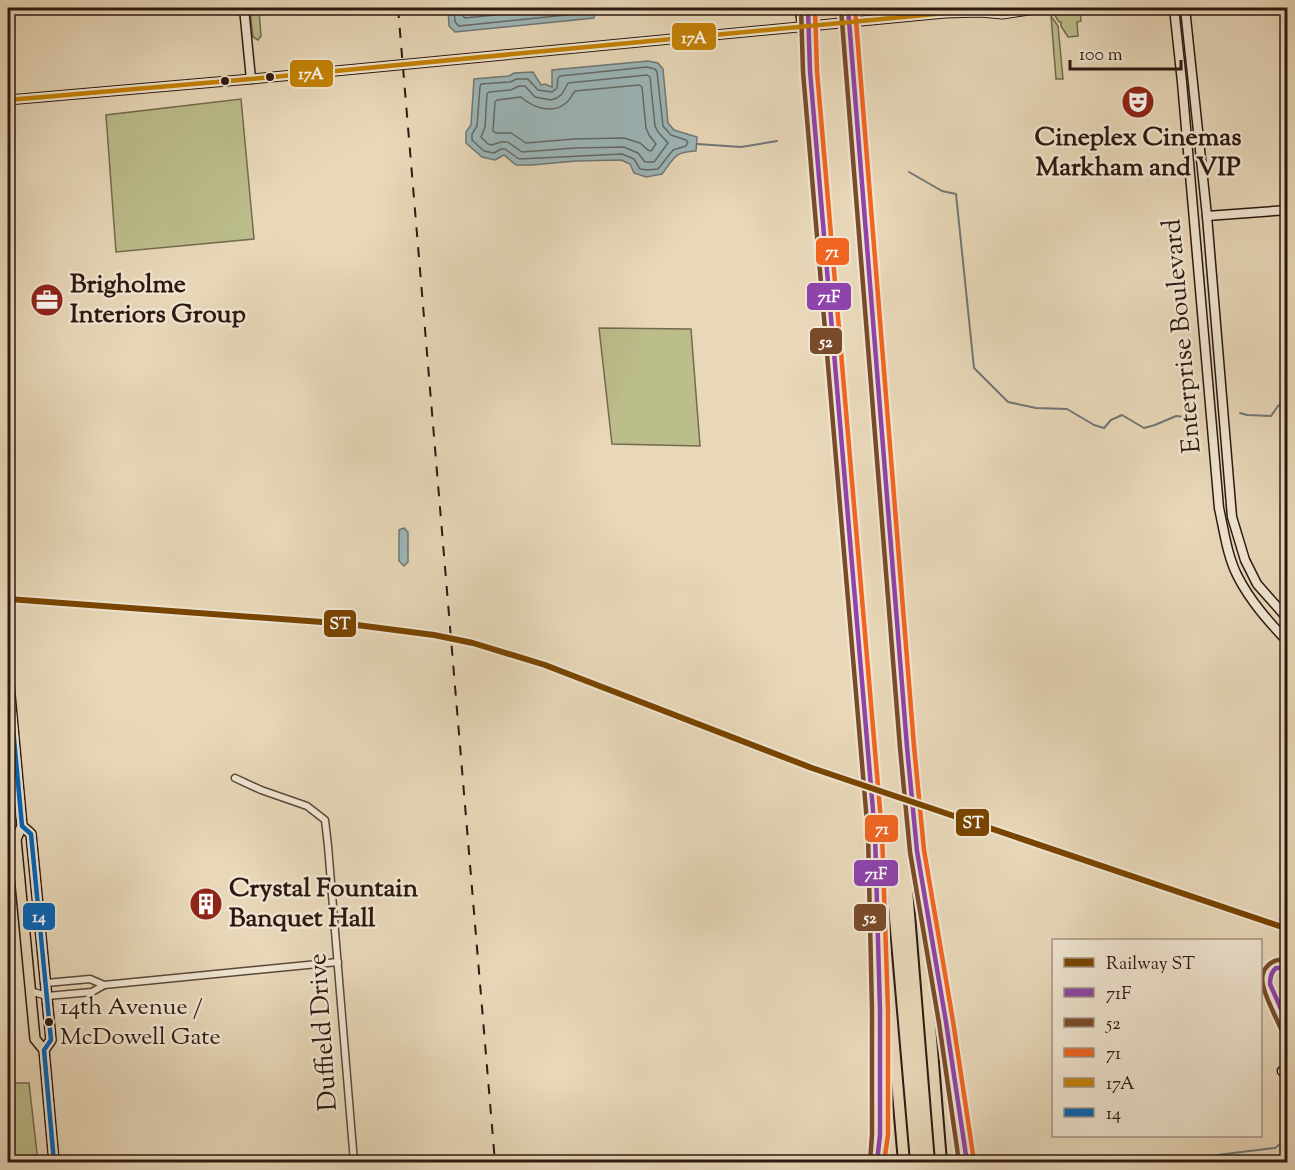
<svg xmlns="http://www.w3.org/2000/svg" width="1295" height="1170" font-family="'Sorts Mill Goudy',serif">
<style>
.green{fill:#bbbd8b;stroke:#746a4e;stroke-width:1.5}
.water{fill:#9cb7ba;stroke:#6f7776;stroke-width:1.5}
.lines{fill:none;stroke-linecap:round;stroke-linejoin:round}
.shore{stroke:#646866;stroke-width:1.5}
.stream{stroke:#6f7776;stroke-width:2}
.street-casing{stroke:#5b483b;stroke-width:9}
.secondary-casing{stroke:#2c1811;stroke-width:11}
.primary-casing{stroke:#2c1811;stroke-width:12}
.highway-casing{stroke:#2c1811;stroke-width:14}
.street{stroke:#f0e6d2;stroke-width:6}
.secondary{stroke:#f0e6d2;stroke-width:8}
.primary{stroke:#e8d8b9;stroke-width:9}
.highway{stroke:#e8d8b9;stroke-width:10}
.rail{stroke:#2c1811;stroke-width:2;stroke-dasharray:10 10;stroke-linecap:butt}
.highway-bridge-casing{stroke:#2c1811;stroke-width:14;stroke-linecap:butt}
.highway-bridge{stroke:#e8d8b9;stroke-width:10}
.bus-1-casing{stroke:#f0e6d2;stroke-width:9}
.bus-2-casing{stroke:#f0e6d2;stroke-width:9}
.bus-3-casing{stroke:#f0e6d2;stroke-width:9}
.bus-4-casing{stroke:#f0e6d2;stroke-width:9}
.bus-5-casing{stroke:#f0e6d2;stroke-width:9}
.bus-1{stroke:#8e44ad;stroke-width:4.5}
.bus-2{stroke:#7a4b2a;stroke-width:4.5}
.bus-3{stroke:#f26522;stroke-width:4.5}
.bus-4{stroke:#c48204;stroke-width:4.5}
.bus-5{stroke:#0065bd;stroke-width:4.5}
.rail-1-casing{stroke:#f0e6d2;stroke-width:10}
.rail-1{stroke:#794400;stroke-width:6}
.bus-dot{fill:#2c1811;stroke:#f0e6d2;stroke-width:2}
.labels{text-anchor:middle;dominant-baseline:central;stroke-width:5;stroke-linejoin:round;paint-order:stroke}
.bus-label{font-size:24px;fill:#2c1811;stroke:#f0e6d2;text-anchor:start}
.poi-label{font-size:26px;font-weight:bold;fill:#2c1811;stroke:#f0e6d2;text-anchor:start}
.street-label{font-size:26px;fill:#2c1811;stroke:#f0e6d2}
.line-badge{stroke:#f0e6d2;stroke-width:2}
.badge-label{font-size:16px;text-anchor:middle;font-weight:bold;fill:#fff}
</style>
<rect width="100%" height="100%" fill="#e8d8b9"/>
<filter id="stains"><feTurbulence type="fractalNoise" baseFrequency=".00333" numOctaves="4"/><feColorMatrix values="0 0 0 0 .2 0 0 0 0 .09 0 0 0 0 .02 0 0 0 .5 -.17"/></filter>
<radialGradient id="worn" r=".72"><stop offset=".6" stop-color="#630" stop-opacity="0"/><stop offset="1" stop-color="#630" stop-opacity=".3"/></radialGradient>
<g class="green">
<path d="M252 8H257L259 10 261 36 258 40 253 37 250 11Z"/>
<path d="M1080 8 1081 21 1077 22 1078 36 1068 37 1061 26V22H1059L1054 14Z"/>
<path d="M1051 16 1058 26 1063 79H1056Z"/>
<path d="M241 99 254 239 116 252 106 115Z"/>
<path d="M599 328 691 329 700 446 612 444Z"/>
<path d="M8 1083H29L38 1162H8Z"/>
</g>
<g class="water">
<path d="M448 8H595L594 18 455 32 449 26Z"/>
<path d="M648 61 658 63 663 69 668 123 674 130 697 137 696 151C674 152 675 157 662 174L646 177 634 173 630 164 621 160 576 161 532 165H516L504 155 495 160 482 157 466 143V132L471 125 474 79 509 76 514 73 533 72 541 85 545 84 552 87V70Z"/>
<path d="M404 528 408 532V562L404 566 399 561V530Z"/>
</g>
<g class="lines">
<g class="shore">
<path d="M454 8 455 22 459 26 586 13 588 12 589 8"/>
<path d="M462 8V15L465 18 567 8"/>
<path d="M647 67 655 69 657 72 663 126 671 135 686 140 688 142 686 146 673 150 658 169 647 170 640 169 634 159 622 154 519 159 505 149H501L494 153 484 151 472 140V134L477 126 480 87 481 84 510 82 517 79H528L538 90 552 92 557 88 558 78 560 76Z"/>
<path d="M647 75 650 77 655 126 658 132 668 143 654 162H645L638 153 624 147 575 148 522 152 508 142H501L492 145 488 144 481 137 485 127 487 94 489 92 511 90 519 86H525L535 97 551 100 557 98 562 94 568 83Z"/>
<path d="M639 85 642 87 646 128 649 135 656 144 651 151 648 150 640 143 624 138 574 139 526 143 511 133H496L493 131 495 102 497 100 521 97C532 107 552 115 566 103 570 100 572 95 575 91Z"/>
</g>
<g class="stream">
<path d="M697 144 741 147 777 141"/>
<path d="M909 172 942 191 956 194 974 368 1008 402 1036 408 1067 409 1094 425 1104 428 1111 420 1122 415 1144 428 1155 425 1176 416 1194 418"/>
<path d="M1240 413 1247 415 1271 416 1278 406 1288 399"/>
<path d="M1122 1162 1193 1158 1275 1148 1288 1138"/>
</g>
<g class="street-casing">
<g id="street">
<path d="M235 778 261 790 307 806 325 820 328 846 354 1162"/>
<path d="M46 983 90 979 104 985 338 962"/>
<path d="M30 991 47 996 92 992 104 985"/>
</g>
</g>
<g class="secondary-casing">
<g id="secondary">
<path d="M244 8 251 79"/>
<path d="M1174 8 1182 82 1219 508C1224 530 1227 555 1237 575 1250 601 1269 622 1288 642"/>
<path d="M1185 8 1207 216 1232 517 1245 560 1257 584 1288 619"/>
<path d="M8 100 251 79 945 13 981 12 1002 14 1042 8"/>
<path d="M1207 216 1288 210"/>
<path d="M1282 1071 1288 1073"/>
</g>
</g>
<g class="primary-casing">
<g id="primary">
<path d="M8 673 22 826 16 839 35 1039 44 1050 54 1162"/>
<path d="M22 826 31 834 51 1040 44 1050"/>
</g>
</g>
<g class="highway-casing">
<g id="highway">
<path d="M853 69 941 1162"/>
<path d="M810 71 904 1162"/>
<path d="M929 920 946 1022 967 1162"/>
<path d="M877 1162 880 1135 878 942"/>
</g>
</g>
<use href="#street" class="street"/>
<use href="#secondary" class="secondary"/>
<use href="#primary" class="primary"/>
<use href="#highway" class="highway"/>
<path class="rail" d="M398 8 495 1162"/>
<g class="highway-bridge-casing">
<g id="highway-bridge">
<path d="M801 8 810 71"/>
<path d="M848 8 853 69"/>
</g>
</g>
<use href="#highway-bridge" class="highway-bridge"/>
<g class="bus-1-casing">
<g id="bus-1">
<path d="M808 8 810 71 875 834 880 1010V1135L877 1162"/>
<path d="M848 8 907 747 917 851 946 1022 967 1162"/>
<path d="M1288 968H1276C1271 972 1270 977 1270 984L1288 1025"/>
</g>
</g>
<g class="bus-2-casing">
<g id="bus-2">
<path d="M801 8 803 72 868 834 872 1010V1135L870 1161"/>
<path d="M841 9 900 748 910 852 939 1023 959 1162"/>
<path d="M1281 1029C1276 1017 1265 997 1263 985 1259 969 1272 957 1288 960"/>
</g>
</g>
<g class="bus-3-casing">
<g id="bus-3">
<path d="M815 8 817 71 882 833 888 1010V1135L884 1162"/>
<path d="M855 8 914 746 924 850 953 1021 974 1161"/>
</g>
</g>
<g class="bus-4-casing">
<path id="bus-4" d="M8 100 251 79 945 13 981 12 1002 14 1042 8"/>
</g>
<g class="bus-5-casing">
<path id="bus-5" d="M8 673 22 826 31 834 51 1040 44 1050 54 1162"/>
</g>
<use href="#bus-1" class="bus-1"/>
<use href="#bus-2" class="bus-2"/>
<use href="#bus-3" class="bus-3"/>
<use href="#bus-4" class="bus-4"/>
<use href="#bus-5" class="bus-5"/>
<g class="rail-1-casing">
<path id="rail-1" d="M8 599 349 624 434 635 473 643 545 665 812 768 1288 929"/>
</g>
<use href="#rail-1" class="rail-1"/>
</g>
<defs>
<g id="theatre-disc" transform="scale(1.725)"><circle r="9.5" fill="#8f2418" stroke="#f0e6d2"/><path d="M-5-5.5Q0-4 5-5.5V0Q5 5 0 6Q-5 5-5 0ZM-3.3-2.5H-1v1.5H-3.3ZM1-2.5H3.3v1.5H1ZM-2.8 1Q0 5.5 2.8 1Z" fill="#fff"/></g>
<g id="office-disc" transform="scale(1.725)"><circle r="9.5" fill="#8f2418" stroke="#f0e6d2"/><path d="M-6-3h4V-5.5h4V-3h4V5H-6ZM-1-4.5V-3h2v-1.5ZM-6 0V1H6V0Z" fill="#fff"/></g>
<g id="building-disc" transform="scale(1.725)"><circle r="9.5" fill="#8f2418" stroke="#f0e6d2"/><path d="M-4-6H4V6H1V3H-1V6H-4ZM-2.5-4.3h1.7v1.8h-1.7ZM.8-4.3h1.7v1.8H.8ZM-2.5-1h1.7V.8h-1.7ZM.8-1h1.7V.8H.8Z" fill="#fff"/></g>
</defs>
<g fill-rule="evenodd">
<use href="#theatre-disc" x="1138" y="102"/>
<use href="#office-disc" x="47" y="300"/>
<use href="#building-disc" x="206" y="904"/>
</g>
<g class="bus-dot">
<circle cx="270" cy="77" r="5"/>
<circle cx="225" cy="81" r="5"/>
<circle cx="49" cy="1022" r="5"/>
</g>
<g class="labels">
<g class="bus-label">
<text x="60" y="1008">14th Avenue /<tspan x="60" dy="30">McDowell Gate</tspan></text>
</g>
<g class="poi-label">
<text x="1138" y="138" text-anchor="middle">Cineplex Cinemas<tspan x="1138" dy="30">Markham and VIP</tspan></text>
<text x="70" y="285">Brigholme<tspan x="70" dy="30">Interiors Group</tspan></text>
<text x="229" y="889">Crystal Fountain<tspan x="229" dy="30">Banquet Hall</tspan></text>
</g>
<g class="street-label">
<text transform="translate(1183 336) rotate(-95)">Enterprise Boulevard</text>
<text transform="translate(324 1032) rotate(-94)">Duffield Drive</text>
</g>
</g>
<g class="line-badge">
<rect x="671" y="22" width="46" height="29" rx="6" fill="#c48204"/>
<rect x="289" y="59" width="45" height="29" rx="6" fill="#c48204"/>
<rect x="815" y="237" width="35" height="29" rx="6" fill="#f26522"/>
<rect x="806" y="282" width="46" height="29" rx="6" fill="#8e44ad"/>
<rect x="809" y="327" width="34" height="28" rx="6" fill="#7a4b2a"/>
<rect x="323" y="609" width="34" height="29" rx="6" fill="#794400"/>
<rect x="955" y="808" width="35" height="29" rx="6" fill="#794400"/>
<rect x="864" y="814" width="35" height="29" rx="6" fill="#f26522"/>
<rect x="853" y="859" width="46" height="28" rx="6" fill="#8e44ad"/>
<rect x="22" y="902" width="34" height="29" rx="6" fill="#0065bd"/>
<rect x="853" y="903" width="34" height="29" rx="6" fill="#7a4b2a"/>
</g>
<g class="badge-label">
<text x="694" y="43">17A</text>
<text x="311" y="79">17A</text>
<text x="832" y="257">71</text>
<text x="829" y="302">71F</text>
<text x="826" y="347">52</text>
<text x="340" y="629">ST</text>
<text x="973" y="828">ST</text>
<text x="882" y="834">71</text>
<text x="876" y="879">71F</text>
<text x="39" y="922">14</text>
<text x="870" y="923">52</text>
</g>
<rect width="1295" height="1170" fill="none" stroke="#e8d8b9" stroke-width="30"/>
<rect x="9" y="9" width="1277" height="1152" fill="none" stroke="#2c1811" stroke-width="3"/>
<rect x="15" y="15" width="1265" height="1140" fill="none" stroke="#2c1811" stroke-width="1.5"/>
<rect x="1052" y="939" width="210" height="198" fill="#f0e6d2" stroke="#a29485" stroke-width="1.5"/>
<rect x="1064" y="958" width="30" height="9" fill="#794400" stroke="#a29485" stroke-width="1.5"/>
<text x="1106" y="969" font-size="18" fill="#2c1811">Railway ST</text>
<rect x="1064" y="988" width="30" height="9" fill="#8e44ad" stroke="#a29485" stroke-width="1.5"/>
<text x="1106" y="999" font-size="18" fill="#2c1811">71F</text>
<rect x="1064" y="1018" width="30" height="9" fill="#7a4b2a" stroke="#a29485" stroke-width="1.5"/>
<text x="1106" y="1029" font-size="18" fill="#2c1811">52</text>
<rect x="1064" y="1048" width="30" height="9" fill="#f26522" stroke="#a29485" stroke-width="1.5"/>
<text x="1106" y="1059" font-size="18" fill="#2c1811">71</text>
<rect x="1064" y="1078" width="30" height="9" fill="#c48204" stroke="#a29485" stroke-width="1.5"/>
<text x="1106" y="1089" font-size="18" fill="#2c1811">17A</text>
<rect x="1064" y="1108" width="30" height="9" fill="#0065bd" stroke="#a29485" stroke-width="1.5"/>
<text x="1106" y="1119" font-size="18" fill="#2c1811">14</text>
<path d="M1070 60v9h111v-9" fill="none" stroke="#2c1811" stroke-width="3"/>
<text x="1079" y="60" font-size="18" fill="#2c1811" stroke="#f0e6d2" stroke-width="4.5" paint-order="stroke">100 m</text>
<rect width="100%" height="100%" filter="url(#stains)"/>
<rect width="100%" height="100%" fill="url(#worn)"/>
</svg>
